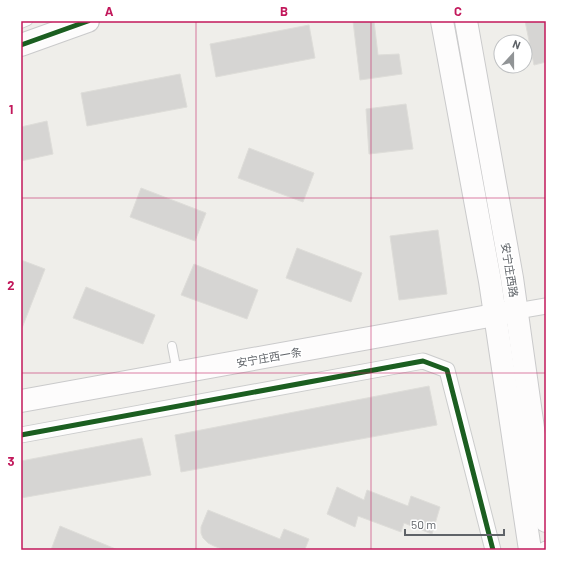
<svg xmlns="http://www.w3.org/2000/svg" width="567" height="571" font-family="Barlow,'Noto Sans SC',sans-serif">
<style>
.building{fill:#d6d5d3;stroke:#deddd9}
.lines{fill:none;stroke-linecap:round;stroke-linejoin:round}
.lane-casing{stroke:#cbcccc;stroke-width:10}
.street-casing{stroke:#cbcccc;stroke-width:17}
.secondary-casing{stroke:#cacacb;stroke-width:24}
.lane{stroke:#fdfcfc;stroke-width:8}
.street{stroke:#fdfcfc;stroke-width:15}
.secondary{stroke:#fdfcfc;stroke-width:22}
.cycleway-casing{stroke:#fff;stroke-width:8}
.cycleway{stroke:#1b5e20;stroke-width:5}
.grid{fill:none;stroke:#c2185b;stroke-width:1;stroke-opacity:0.55}
.labels{text-anchor:middle;dominant-baseline:central;stroke-width:3.5;stroke-linejoin:round;paint-order:stroke}
.street-label{font-size:11px;fill:#5f6368;stroke:#fff}
.neatline{fill:none;stroke:#c2185b;stroke-width:1.5}
.grid-label{font-size:13px;text-anchor:middle;font-weight:bold;fill:#c2185b}
</style>
<rect width="100%" height="100%" fill="#efeeea"/>
<g class="building">
<path d="M353 21H374L378 55 399 54 402 74 360 80Z"/>
<path d="M525 21H546V62L534 65Z"/>
<path d="M309 25 315 58 216 77 210 44Z"/>
<path d="M180 74 187 107 87 126 81 93Z"/>
<path d="M406 104 413 149 369 154 366 109Z"/>
<path d="M47 121 53 154 21 161V127Z"/>
<path d="M249 148 314 173 303 202 238 178Z"/>
<path d="M141 188 206 213 195 241 130 217Z"/>
<path d="M438 230 447 294 399 300 390 236Z"/>
<path d="M297 248 362 273 351 302 286 278Z"/>
<path d="M21 260 45 269 22 328H21Z"/>
<path d="M194 264 258 290 247 319 181 295Z"/>
<path d="M86 287 155 315 143 344 73 318Z"/>
<path d="M429 386 437 425 181 472 175 435Z"/>
<path d="M142 438 151 475 21 498V461Z"/>
<path d="M337 487 364 500 367 490 408 506 411 496 440 507 432 534 404 523 401 532 358 516 355 527 327 514Z"/>
<path d="M208 510 280 539 284 529 309 539 305 549 307 550H224L214 546 208 543 203 538 201 533V527Z"/>
<path d="M60 526 118 550H51Z"/>
</g>
<g class="lines">
<g class="lane-casing">
<g id="lane">
<path d="M21 24 28 21"/>
<path d="M172 346 177 372"/>
</g>
</g>
<g class="street-casing">
<g id="street">
<path d="M517 311 546 306"/>
<path d="M21 435 423 361 447 370 493 550"/>
<path d="M544 550 546 549"/>
</g>
</g>
<g class="secondary-casing">
<g id="secondary">
<path d="M442 21 490 281 530 550"/>
<path d="M466 21 512 278 546 521"/>
<path d="M21 45 88 21"/>
<path d="M21 401 386 335 510 312"/>
</g>
</g>
<use href="#lane" class="lane"/>
<use href="#street" class="street"/>
<use href="#secondary" class="secondary"/>
<g class="cycleway-casing">
<g id="cycleway">
<path d="M21 45 88 21"/>
<path d="M21 435 423 361 447 370 493 550"/>
</g>
</g>
<use href="#cycleway" class="cycleway"/>
</g>
<path class="grid" d="M196 21V550M371 21V550M21 198H546M21 373H546"/>
<g class="labels">
<g class="street-label">
<text transform="translate(510 270) rotate(81)">安宁庄西路</text>
<text transform="translate(269 357) rotate(-10)">安宁庄西一条</text>
</g>
</g>
<rect width="567" height="571" fill="none" stroke="#ffffff" stroke-width="44"/>
<g transform="translate(513 54) rotate(21)"><circle r="19" fill="#ffffff" stroke="#bfc1c3"/>
<path d="M0-3L7 15L0 10L-7 15Z" fill="#919496"/>
<text y="-6" font-size="11" font-weight="bold" text-anchor="middle" fill="#5f6368">N</text>
</g>
<path d="M405 529v6h99v-6" fill="none" stroke="#5f6368" stroke-width="2"/>
<text x="411" y="529" font-size="12" fill="#5f6368" stroke="#ffffff" stroke-width="3" paint-order="stroke">50 m</text>
<rect x="22" y="22" width="523" height="527" class="neatline"/>
<g class="grid-label">
<text x="109" y="16">A</text>
<text x="284" y="16">B</text>
<text x="458" y="16">C</text>
<text x="11" y="114">1</text>
<text x="11" y="290">2</text>
<text x="11" y="466">3</text>
</g>
</svg>
